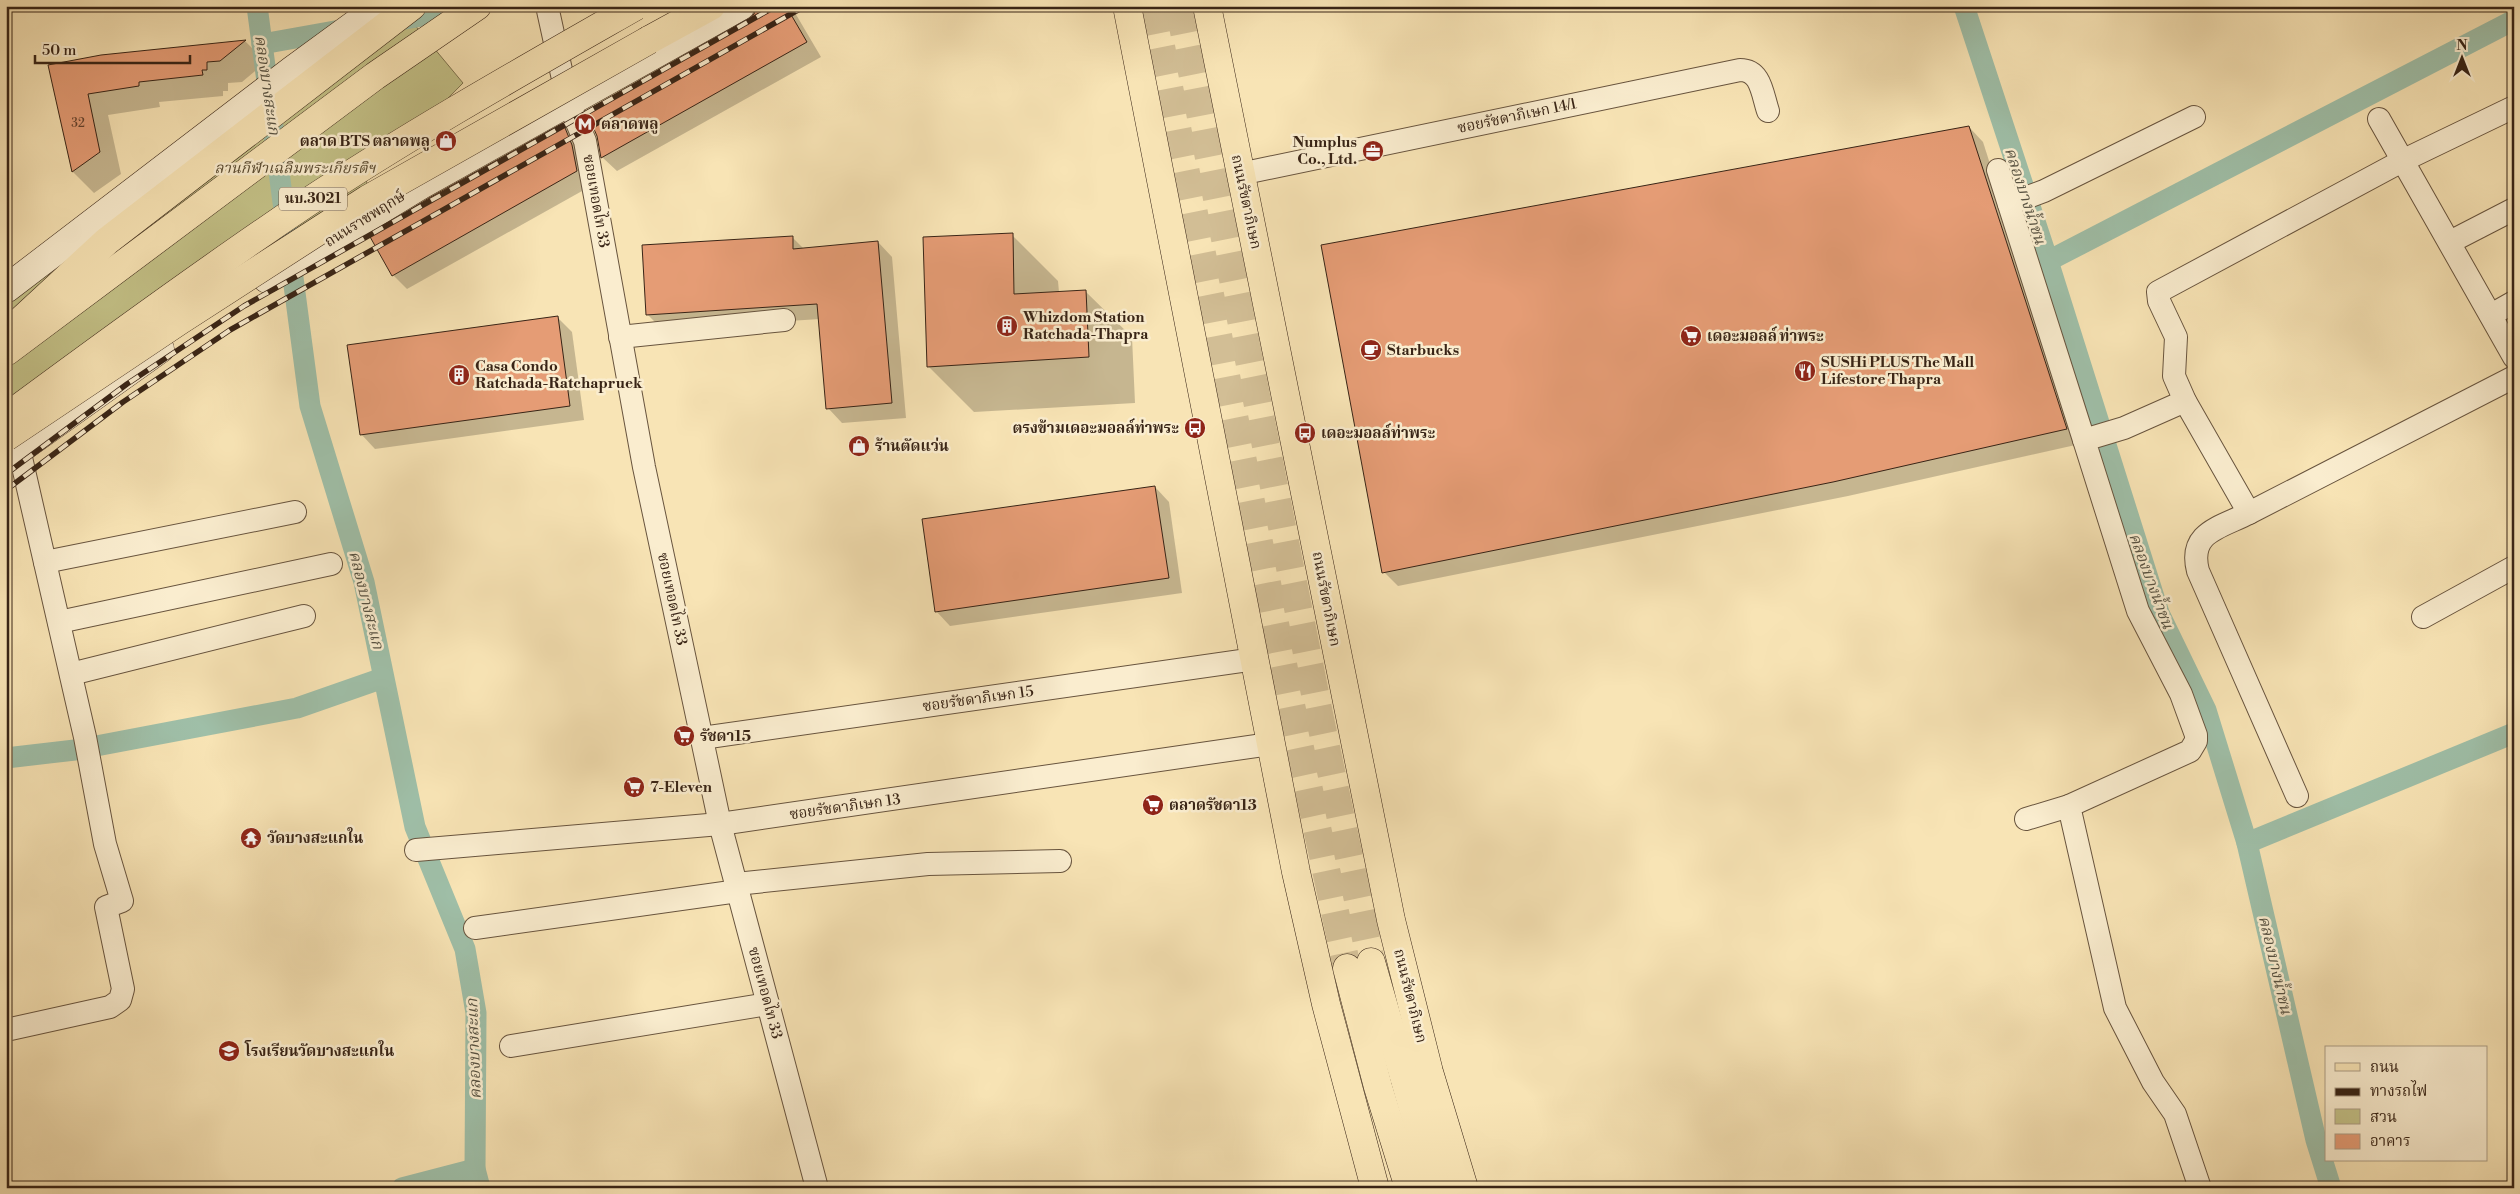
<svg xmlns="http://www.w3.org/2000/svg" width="2520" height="1194" font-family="'Libre Bodoni','Noto Serif Thai',serif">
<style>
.green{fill:#c4c288;stroke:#7e734f}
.shadow{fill:#0003}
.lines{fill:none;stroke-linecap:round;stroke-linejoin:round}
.canal{stroke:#9fbfa8;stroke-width:21}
.building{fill:#e59c75;stroke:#382416}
.primary-tunnel{stroke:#d2be95;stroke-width:28;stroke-dasharray:28 14;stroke-linecap:butt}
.street-casing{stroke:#68543e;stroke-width:24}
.secondary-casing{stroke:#382416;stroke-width:29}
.primary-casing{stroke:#382416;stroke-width:29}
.street{stroke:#faedcf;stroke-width:22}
.secondary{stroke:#faedcf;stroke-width:28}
.primary{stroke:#f8e4b5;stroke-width:28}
.rail-casing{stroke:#382416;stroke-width:5.5}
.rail{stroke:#faedcf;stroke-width:4;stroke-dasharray:11;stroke-linecap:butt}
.primary-bridge-casing{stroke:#382416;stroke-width:29;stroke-linecap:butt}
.primary-bridge{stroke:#f8e4b5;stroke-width:28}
.labels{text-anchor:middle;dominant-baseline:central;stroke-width:5;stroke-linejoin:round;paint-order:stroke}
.number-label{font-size:12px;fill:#63422e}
.shield{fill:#faedcf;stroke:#72604e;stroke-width:1}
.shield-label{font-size:14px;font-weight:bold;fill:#382416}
.street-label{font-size:15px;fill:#382416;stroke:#faedcf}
.poi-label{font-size:15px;font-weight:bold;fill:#382416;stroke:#faedcf;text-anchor:start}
.park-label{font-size:15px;font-style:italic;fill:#5b4c32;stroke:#faedcf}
.water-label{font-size:16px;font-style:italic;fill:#575242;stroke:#faedcf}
</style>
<rect width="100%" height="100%" fill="#f8e4b5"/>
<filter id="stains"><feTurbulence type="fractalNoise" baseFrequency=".004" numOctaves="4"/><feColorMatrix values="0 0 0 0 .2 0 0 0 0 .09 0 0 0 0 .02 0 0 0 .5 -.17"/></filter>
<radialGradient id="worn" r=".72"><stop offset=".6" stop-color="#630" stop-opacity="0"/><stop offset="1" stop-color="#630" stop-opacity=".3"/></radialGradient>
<path class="green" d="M399 6 463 83 366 181 377 202 6 447V305L88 239Z"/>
<g class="shadow">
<path d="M756 6H791L821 57 617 171 602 157 749 21 756 14Z"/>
<path d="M245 41 266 62 242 82 228 83V91H223V96L159 102 160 107 108 115 121 174 94 193 73 172 49 66 102 57Z"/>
<path d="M563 125 577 139 591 186 407 289 393 275Z"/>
<path d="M1969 127 1983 142 2080 444 1848 496 1398 586 1384 572Z"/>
<path d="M1012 235 1058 281 1059 292 1085 291 1132 337 1135 403 974 412 928 366Z"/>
<path d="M792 237 804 249 878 242 892 257 906 418 842 423 828 408 820 319 662 329 647 314Z"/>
<path d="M557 317 572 332 584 420 375 449 361 434Z"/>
<path d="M1155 487 1169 502 1182 593 950 626 936 611Z"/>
</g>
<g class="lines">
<g class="canal">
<path d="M257 6 310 406 364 582 415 827 465 949 476 1013 475 1169 480 1188"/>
<path d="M1964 6 2048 261 2159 613 2206 710 2247 843 2316 1140 2331 1188"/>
<path d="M394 21 472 7"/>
<path d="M262 44 346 29"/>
<path d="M2048 261 2514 20"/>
<path d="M6 758 75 750 297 708 383 678"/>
<path d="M2247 843 2514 733"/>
<path d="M402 1188 475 1169"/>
</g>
</g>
<g class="building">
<path d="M757 6H786L807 42 601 158 597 136 586 111 749 20 754 14Z"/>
<path d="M246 40 220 61 207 62V70H202L203 75 139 82V86L88 94 100 152 72 172 48 65 101 55Z"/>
<path d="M563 123 572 145 577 171 392 276 369 235 429 198Z"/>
<path d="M1969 126 2067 429 1833 482 1382 573 1321 245Z"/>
<path d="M1013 233 1014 294 1086 290 1089 357 927 367 923 237Z"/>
<path d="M793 236V249L878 241 892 403 826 409 817 304 646 315 642 245Z"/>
<path d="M558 316 570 406 360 435 347 345Z"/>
<path d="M1155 486 1169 578 935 612 922 519Z"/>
</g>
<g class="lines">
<g class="primary-tunnel">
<path d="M1153 6 1294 720 1347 968"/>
<path d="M1179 6 1319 714 1371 962"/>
</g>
<g class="street-casing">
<g id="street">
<path d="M547 6 568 102 585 141 644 467 720 824 817 1188"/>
<path d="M2379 119 2514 357"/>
<path d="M1998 170 2084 440"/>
<path d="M1240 174 1740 70C1761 70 1762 93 1768 111"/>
<path d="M2009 204 2044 191 2194 117"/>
<path d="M2450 242 2514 209"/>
<path d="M2491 315 2514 302"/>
<path d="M620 337 784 320"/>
<path d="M2185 401 2124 428 2084 440 2138 611 2181 694 2196 735V741L2190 751 2069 806 2115 1008 2153 1082 2175 1114 2200 1188"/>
<path d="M2249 513 2514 377"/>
<path d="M45 562 295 512"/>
<path d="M2423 617 2514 567"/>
<path d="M59 622 331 564"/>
<path d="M71 674 304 616"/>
<path d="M702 738 1255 659"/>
<path d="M2297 796 2198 571C2188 532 2220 528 2249 513L2185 401 2174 376 2176 337 2159 301 2158 292 2402 161 2514 107"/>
<path d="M2026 819 2069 806"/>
<path d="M416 850 720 824 1270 744"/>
<path d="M736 884 928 864 1060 861"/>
<path d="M475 928 738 891"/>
<path d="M6 1030 110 1007 120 1000 123 989 106 907 122 901 105 844 85 737 19 449"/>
<path d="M511 1046 768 1004"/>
</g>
</g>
<g class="secondary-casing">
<g id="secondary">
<path d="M267 279 421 185 741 6"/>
<path d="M6 289 291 71 380 6"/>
<path d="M6 459 160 349"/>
</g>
</g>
<g class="primary-casing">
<g id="primary">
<path d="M1127 6 1296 872 1326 1004 1375 1188"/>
<path d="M1207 6 1391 920 1429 1072 1464 1188"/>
<path d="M649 40 711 6"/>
<path d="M15 326 107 241 412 6"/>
<path d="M6 352 375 76 477 6"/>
<path d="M1371 962 1436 1188"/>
<path d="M1347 968 1378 1087 1409 1188"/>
</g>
</g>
<use href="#street" class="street"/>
<use href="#secondary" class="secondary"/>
<use href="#primary" class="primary"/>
<g class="rail-casing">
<g id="rail">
<path d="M6 474 127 384 244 306 776 6"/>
<path d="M6 490 123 402 230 330 805 6"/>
</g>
</g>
<use href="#rail" class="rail"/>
<g class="primary-bridge-casing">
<g id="primary-bridge">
<path d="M12 413C108 342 205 271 305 204 412 133 524 70 636 6"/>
<path d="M6 437 179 321 368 199 649 40"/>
</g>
</g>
<use href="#primary-bridge" class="primary-bridge"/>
</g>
<defs>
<g id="metro-disc" transform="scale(1.125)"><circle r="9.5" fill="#8f2418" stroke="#faedcf"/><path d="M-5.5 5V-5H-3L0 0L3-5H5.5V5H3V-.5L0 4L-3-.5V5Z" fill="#fff"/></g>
<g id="shop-disc" transform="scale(1.125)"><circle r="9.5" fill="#8f2418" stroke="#faedcf"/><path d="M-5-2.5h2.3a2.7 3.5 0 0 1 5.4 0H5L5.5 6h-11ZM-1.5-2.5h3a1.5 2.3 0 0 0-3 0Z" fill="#fff"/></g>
<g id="office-disc" transform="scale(1.125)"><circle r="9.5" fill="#8f2418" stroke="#faedcf"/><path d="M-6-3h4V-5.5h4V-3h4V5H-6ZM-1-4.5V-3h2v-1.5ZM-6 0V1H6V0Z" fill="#fff"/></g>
<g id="building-disc" transform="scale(1.125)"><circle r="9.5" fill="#8f2418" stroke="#faedcf"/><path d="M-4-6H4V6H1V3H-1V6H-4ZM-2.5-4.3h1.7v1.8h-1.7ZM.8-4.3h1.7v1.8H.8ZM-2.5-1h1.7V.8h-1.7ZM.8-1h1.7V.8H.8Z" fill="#fff"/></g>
<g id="supermarket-disc" transform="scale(1.125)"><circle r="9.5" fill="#8f2418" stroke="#faedcf"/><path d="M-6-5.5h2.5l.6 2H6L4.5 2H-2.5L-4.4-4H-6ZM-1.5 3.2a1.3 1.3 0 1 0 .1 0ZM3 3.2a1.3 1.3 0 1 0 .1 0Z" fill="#fff"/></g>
<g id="cafe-disc" transform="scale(1.125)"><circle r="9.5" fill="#8f2418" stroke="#faedcf"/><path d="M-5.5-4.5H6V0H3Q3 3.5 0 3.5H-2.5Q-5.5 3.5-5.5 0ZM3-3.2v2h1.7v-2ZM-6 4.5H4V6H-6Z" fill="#fff"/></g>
<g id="restaurant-disc" transform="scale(1.125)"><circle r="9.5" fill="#8f2418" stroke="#faedcf"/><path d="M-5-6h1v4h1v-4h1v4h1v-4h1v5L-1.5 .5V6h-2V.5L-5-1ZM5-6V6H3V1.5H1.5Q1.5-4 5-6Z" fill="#fff"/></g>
<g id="bus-disc" transform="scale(1.125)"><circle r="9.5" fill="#8f2418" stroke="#faedcf"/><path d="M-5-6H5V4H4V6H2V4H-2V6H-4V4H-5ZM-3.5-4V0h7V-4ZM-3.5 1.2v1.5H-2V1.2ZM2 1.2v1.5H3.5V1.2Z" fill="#fff"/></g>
<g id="temple-disc" transform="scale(1.125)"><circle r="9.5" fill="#8f2418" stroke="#faedcf"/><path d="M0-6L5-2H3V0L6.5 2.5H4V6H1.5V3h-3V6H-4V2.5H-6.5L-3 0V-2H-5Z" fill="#fff"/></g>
<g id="school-disc" transform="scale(1.125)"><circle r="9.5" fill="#8f2418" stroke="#faedcf"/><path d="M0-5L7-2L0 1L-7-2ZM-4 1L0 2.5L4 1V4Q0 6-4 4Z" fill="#fff"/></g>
</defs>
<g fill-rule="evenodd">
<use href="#metro-disc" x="585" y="124"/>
<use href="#shop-disc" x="446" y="141"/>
<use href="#office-disc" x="1373" y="151"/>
<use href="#building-disc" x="1007" y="326"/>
<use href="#supermarket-disc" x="1691" y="336"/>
<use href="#cafe-disc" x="1371" y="350"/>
<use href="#restaurant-disc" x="1805" y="371"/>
<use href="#building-disc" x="459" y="375"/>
<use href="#bus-disc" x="1195" y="428"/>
<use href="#bus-disc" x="1305" y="433"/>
<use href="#shop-disc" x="859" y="446"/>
<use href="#supermarket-disc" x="684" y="736"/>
<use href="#supermarket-disc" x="634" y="787"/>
<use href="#supermarket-disc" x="1153" y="805"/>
<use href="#temple-disc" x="251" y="838"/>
<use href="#school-disc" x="229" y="1051"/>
</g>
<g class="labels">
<g class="number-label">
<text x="78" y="123">32</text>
</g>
<rect class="shield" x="279" y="187.5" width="68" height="23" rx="4"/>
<g class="shield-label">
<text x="313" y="199">นบ.3021</text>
</g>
<g class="street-label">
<text transform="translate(1517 116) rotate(-12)">ซอยรัชดาภิเษก 14/1</text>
<text transform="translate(596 201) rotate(80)">ซอยเทอดไท 33</text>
<text transform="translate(1246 202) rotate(78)">ถนนรัชดาภิเษก</text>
<text transform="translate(365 219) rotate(-32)">ถนนราชพฤกษ์</text>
<text transform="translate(672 599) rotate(78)">ซอยเทอดไท 33</text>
<text transform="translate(1326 599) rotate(79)">ถนนรัชดาภิเษก</text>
<text transform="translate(978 699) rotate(-8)">ซอยรัชดาภิเษก 15</text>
<text transform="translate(845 807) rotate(-8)">ซอยรัชดาภิเษก 13</text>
<text transform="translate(765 993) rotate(75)">ซอยเทอดไท 33</text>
<text transform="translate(1410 996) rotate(76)">ถนนรัชดาภิเษก</text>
</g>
<g class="poi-label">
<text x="601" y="124">ตลาดพลู</text>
<text x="430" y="141" text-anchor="end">ตลาด BTS ตลาดพลู</text>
<text x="1357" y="142" text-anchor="end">Numplus<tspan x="1357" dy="17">Co., Ltd.</tspan></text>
<text x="1023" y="317">Whizdom Station<tspan x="1023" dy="17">Ratchada-Thapra</tspan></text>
<text x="1707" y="336">เดอะมอลล์ ท่าพระ</text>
<text x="1387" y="350">Starbucks</text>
<text x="1821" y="362">SUSHi PLUS The Mall<tspan x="1821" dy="17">Lifestore Thapra</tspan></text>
<text x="475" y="366">Casa Condo<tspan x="475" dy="17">Ratchada-Ratchapruek</tspan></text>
<text x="1179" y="428" text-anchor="end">ตรงข้ามเดอะมอลล์ท่าพระ</text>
<text x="1321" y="433">เดอะมอลล์ท่าพระ</text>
<text x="875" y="446">ร้านตัดแว่น</text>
<text x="700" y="736">รัชดา15</text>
<text x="650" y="787">7-Eleven</text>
<text x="1169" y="805">ตลาดรัชดา13</text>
<text x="267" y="838">วัดบางสะแกใน</text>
<text x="245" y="1051">โรงเรียนวัดบางสะแกใน</text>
</g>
<g class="park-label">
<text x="295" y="168">ลานกีฬาเฉลิมพระเกียรติฯ</text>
</g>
<g class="water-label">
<text transform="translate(267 85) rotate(82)">คลองบางสะแก</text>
<text transform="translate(2025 196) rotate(72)">คลองบางน้ำชน</text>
<text transform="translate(2151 581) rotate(70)">คลองบางน้ำชน</text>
<text transform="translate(366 600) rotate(76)">คลองบางสะแก</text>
<text transform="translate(2275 965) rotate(77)">คลองบางน้ำชน</text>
<text transform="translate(474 1049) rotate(-92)">คลองบางสะแก</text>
</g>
</g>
<rect width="2520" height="1194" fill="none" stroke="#f8e4b5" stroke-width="25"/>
<rect x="8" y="8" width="2505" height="1179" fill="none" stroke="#382416" stroke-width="2.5"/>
<rect x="12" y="12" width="2495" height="1169" fill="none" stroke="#382416"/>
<rect x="2325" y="1046" width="162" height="115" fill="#faedcf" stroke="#ac9d85"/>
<rect x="2335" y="1063" width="25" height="8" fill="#f8e4b5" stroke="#ac9d85"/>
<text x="2370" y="1072" font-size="15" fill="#382416">ถนน</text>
<rect x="2335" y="1088" width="25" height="8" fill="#382416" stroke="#ac9d85"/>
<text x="2370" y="1096" font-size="15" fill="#382416">ทางรถไฟ</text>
<rect x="2335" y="1109" width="25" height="15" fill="#c4c288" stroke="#ac9d85"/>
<text x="2370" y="1122" font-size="15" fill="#382416">สวน</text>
<rect x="2335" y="1134" width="25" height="15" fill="#e59c75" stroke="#ac9d85"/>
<text x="2370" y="1146" font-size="15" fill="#382416">อาคาร</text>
<g transform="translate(2462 58)" stroke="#faedcf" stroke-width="4" paint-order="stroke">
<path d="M0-4L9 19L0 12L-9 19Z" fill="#382416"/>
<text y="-8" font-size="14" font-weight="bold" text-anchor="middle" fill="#382416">N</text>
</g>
<path d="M35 55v8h155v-8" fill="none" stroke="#382416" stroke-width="2.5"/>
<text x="42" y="55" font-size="15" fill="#382416" stroke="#faedcf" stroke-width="4" paint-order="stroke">50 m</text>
<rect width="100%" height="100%" filter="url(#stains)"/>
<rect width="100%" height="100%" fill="url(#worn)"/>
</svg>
